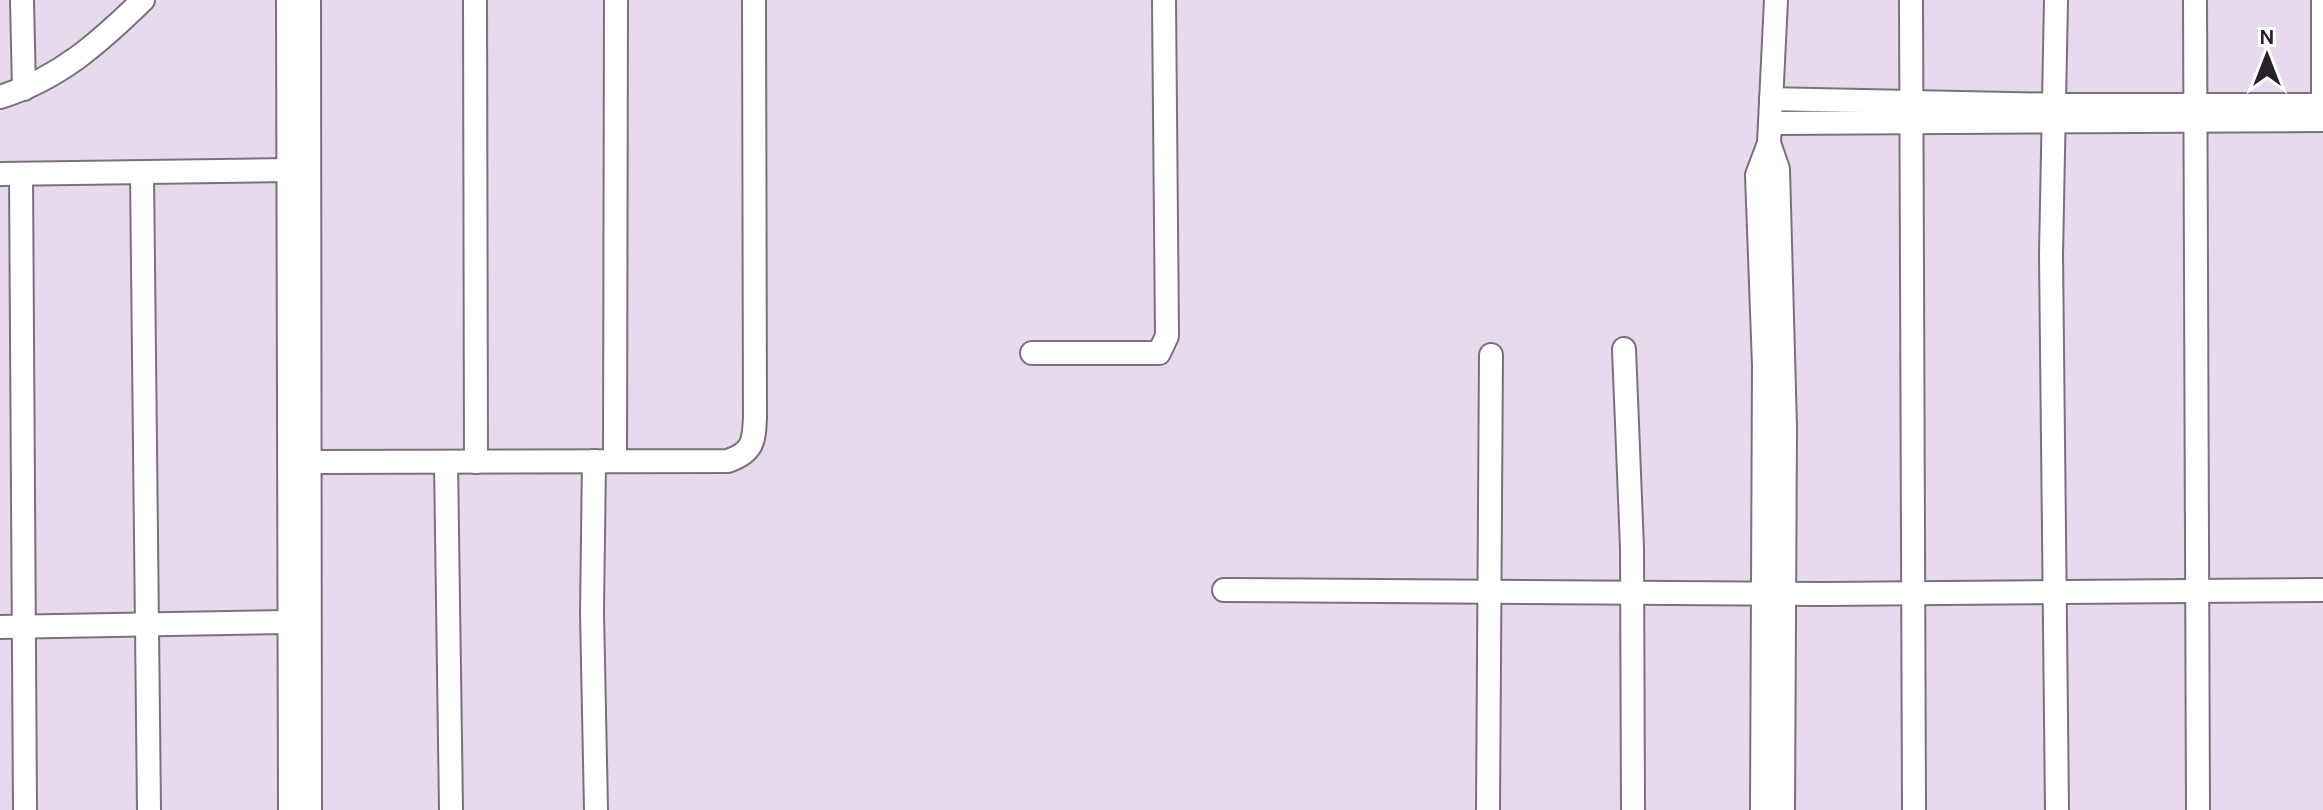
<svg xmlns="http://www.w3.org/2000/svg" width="2323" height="810" font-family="Karla,sans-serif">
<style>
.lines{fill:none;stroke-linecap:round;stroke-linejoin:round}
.street-casing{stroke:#7c707f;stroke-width:26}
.street{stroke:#fff;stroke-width:22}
</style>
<rect width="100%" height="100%" fill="#e7daec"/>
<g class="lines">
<g class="street-casing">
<g id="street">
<path d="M22 0 24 89"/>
<path d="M288 0 290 810"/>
<path d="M309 0 310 810"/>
<path d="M475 0 476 462"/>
<path d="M1911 0 1914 810"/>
<path d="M2056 0 2051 255 2057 810"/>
<path d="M2195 0 2198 810"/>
<path d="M2323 0V117"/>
<path d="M0 97C59 79 100 42 143 0"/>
<path d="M1771 99 2064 105H2323"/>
<path d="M1771 123 2323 120"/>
<path d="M1769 143 1778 169 1785 428 1783 810"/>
<path d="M142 173 149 810"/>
<path d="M0 174 288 170"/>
<path d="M21 175 25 810"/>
<path d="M1624 349 1632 548 1633 810"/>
<path d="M1032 353H1159L1167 336 1164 0"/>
<path d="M594 461 592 612 596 810"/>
<path d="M615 461 616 0"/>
<path d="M311 462 728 461C753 452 754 442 755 417L754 0"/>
<path d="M446 462 451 810"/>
<path d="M1224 590 1823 594 2323 590"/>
<path d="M0 627 290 622"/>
<path d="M1488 810 1491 355"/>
<path d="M1762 810 1764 365 1757 175 1769 143 1776 0"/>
</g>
</g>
<use href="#street" class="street"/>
</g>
<g transform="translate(2267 56)" stroke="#ffffff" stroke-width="6" paint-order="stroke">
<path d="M0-6L14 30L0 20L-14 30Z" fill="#272229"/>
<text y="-12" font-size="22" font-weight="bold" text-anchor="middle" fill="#272229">N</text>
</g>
</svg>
